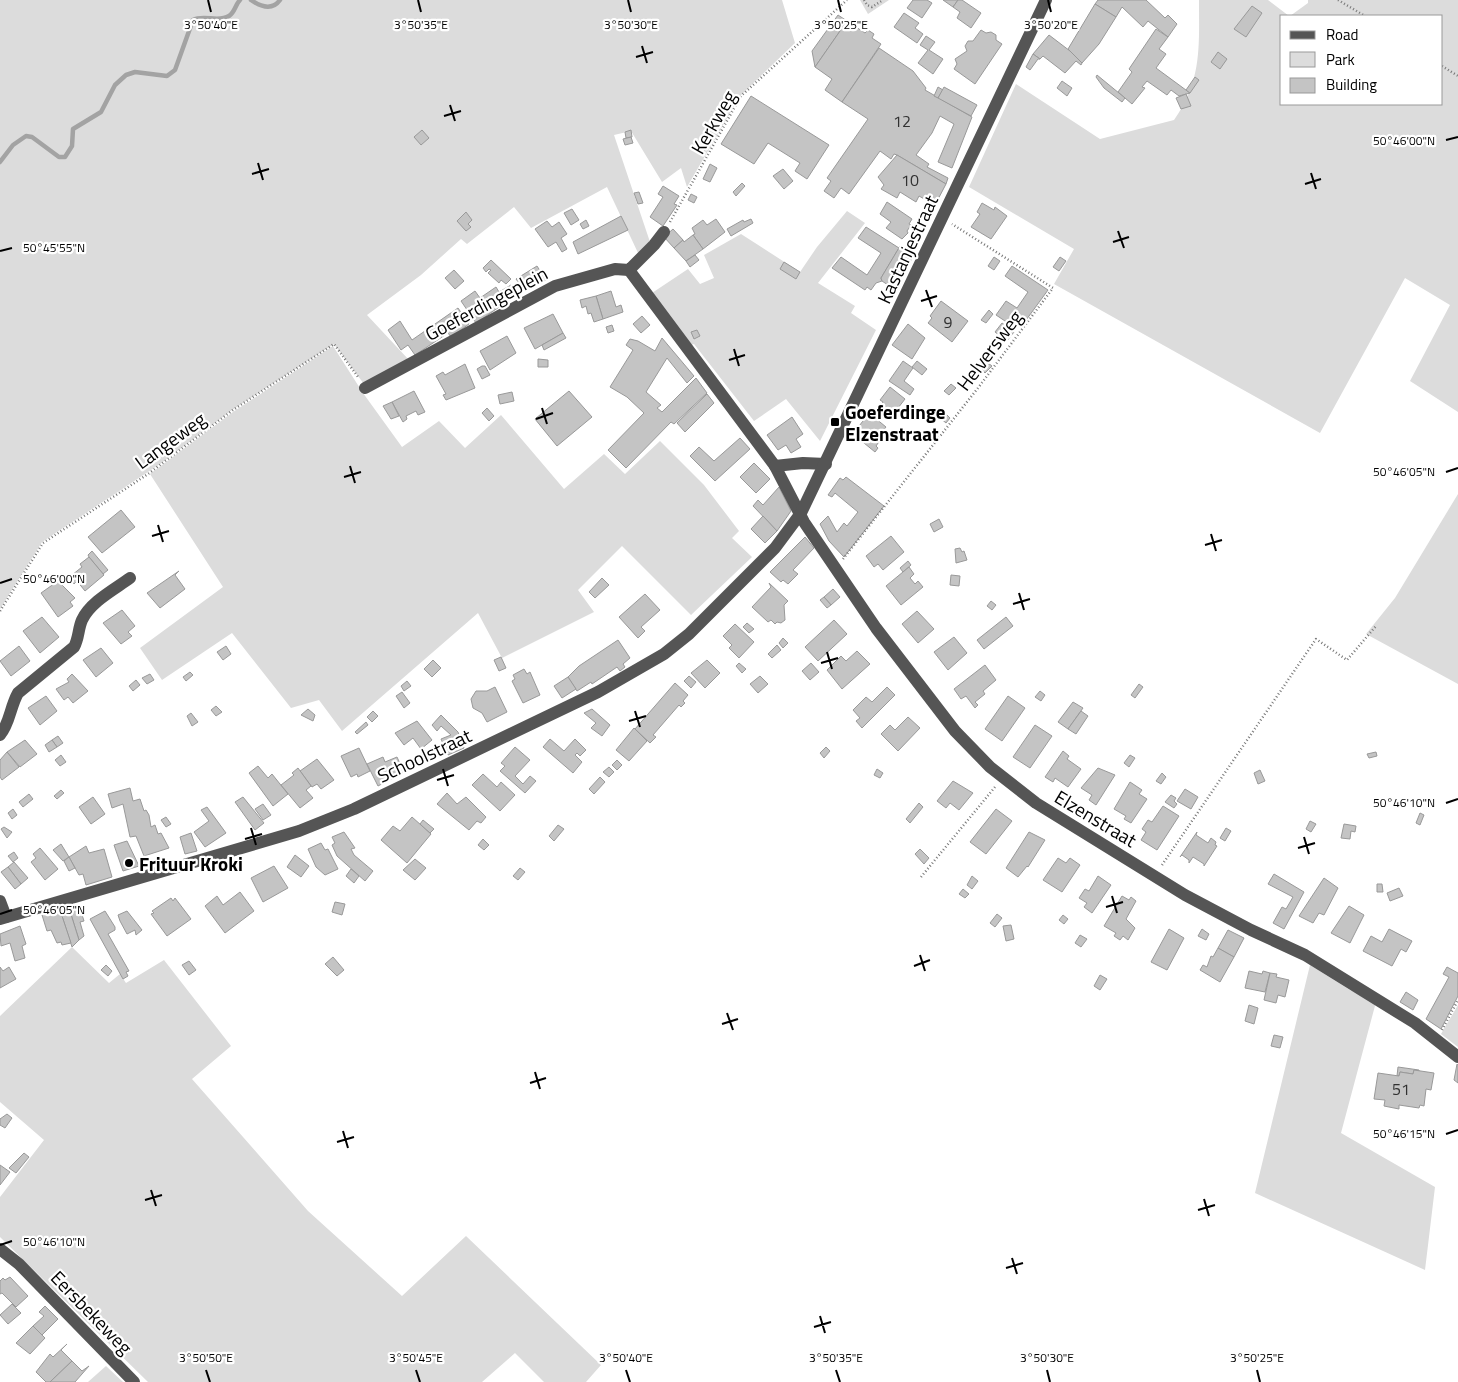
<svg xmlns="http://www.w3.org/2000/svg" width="1458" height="1382" font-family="'Titillium Web',sans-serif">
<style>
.green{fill:#dcdcdc}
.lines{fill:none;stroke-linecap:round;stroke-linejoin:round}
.stream{stroke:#a3a3a3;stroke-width:4.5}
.building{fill:#c4c4c4;stroke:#999}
.path{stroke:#777;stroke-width:2.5;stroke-dasharray:1 2.5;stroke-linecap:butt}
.minor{stroke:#555;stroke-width:12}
.ticks{fill:none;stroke:#000;stroke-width:2}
.poi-dot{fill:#000;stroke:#fff;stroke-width:2}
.labels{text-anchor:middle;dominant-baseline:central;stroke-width:4.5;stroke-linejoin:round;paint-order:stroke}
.number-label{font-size:16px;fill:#313131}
.street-label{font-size:19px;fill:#000;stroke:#fff}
.poi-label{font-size:19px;font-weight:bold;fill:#000;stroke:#fff;text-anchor:start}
.ticks-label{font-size:12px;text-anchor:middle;fill:#000;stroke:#fff;stroke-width:4.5;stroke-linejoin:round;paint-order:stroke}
</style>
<rect width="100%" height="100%" fill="#fff"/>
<g class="green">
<path d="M0 0H782L795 43 740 96 687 187 681 168 662 182 631 131 614 135 650 242 639 255 607 187 531 228 514 207 467 244 461 239 421 275 367 315 409 360 364 384 334 344 232 410 160 464 42 542 0 609Z"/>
<path d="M860 0H889L868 14Z"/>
<path d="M1199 0H1268L1289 16H1282V104H1442V16H1290L1308 3V0H1458V412L1410 381 1450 305 1405 278 1320 433 1054 284 1074 249 969 187 1016 84 1100 139 1174 120C1202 80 1199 47 1199 0Z"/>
<path d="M847 211 865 223 818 283 855 306 851 313 876 330 820 441 786 399 754 421 694 344 691 345 652 293 688 269 700 284 714 278 704 255 741 234 800 272 817 247Z"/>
<path d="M333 346 363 393 402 447 439 421 465 448 501 415 564 489 604 454 625 474 660 441 704 485 739 531 732 538 752 557 691 615 622 546 578 590 594 612 502 658 478 613 342 731 319 700 291 708 232 633 162 680 140 648 223 587 150 474 233 412Z"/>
<path d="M1458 494V684L1366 634 1395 598Z"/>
<path d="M72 947 109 983 120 974 126 983 164 960 231 1046 192 1079 308 1211 402 1296 466 1236 601 1365 586 1382H544L515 1353 482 1382H148L0 1237V1197L44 1140 0 1102V1016Z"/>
<path d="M1310 965 1350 990 1376 1002 1341 1133 1435 1187 1425 1270 1255 1193Z"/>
<path d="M1458 1005V1047L1441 1034Z"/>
<path d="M106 1366 123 1382H88Z"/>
</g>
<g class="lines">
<g class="stream">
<path d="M251 0C261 7 272 11 280 0"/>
<path d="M0 162 13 145 26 136 32 137 59 157H65L72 146 73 129 101 112 115 85 126 75 135 72 167 76 175 70 193 20C204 14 218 23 229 16 235 12 235 5 240 0"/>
</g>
</g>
<g class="building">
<path d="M913 0H927L932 3 922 18 907 8Z"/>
<path d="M943 0H958L953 7Z"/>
<path d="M958 0H962L981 13 971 28 957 18 960 12 953 7Z"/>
<path d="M1098 0H1146L1165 18 1168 15 1177 24 1168 37 1148 21 1143 27 1122 7 1116 17 1095 4Z"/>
<path d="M1095 4 1116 17 1099 44 1082 63 1068 49Z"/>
<path d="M1252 6 1262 13 1246 37 1234 29Z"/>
<path d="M904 13 919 23 915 28 923 34 917 43 894 27Z"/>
<path d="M838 15 847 21 815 67 812 51Z"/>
<path d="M847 21 865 33 868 30 874 34 872 38 881 44 842 102 825 90 832 79 815 67Z"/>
<path d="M1156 29 1168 37 1159 49 1166 54 1156 68 1190 93 1179 96 1171 90 1167 95 1147 81 1142 87 1145 88 1132 104 1118 92 1132 72 1129 69Z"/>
<path d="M981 30 986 33 991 32 996 35V40L1002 44 975 84 954 69 957 64 955 59 967 51 965 46 968 41H973Z"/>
<path d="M1049 35 1070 51 1082 63 1081 65 1076 61 1065 73 1043 56 1040 59 1033 54Z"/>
<path d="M926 36 935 42 929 50 943 59 933 74 918 63 928 50 920 45Z"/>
<path d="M879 48 913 71 926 88 925 90 972 117 952 168 938 162 954 124 940 116 932 133 916 155 929 164 927 167 948 178 946 184 897 155 894 154 891 159 880 151 849 194 841 188 834 198 824 191 831 181 827 178 868 119 842 102Z"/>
<path d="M1218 52 1227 59 1220 69 1211 62Z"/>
<path d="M1033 54 1040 59H1038L1030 70 1026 67Z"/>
<path d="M1097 75 1125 98 1122 102 1104 88 1096 77Z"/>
<path d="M1195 77 1199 80 1190 93 1186 90Z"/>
<path d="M1062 81 1072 88 1067 96 1057 88Z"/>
<path d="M938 87 943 90 938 98 934 96Z"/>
<path d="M944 87 977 105 971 116 938 98Z"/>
<path d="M1186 94 1191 106 1181 109 1176 98Z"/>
<path d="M751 96 829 145 807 179 795 171 800 163 768 143 754 164 721 144Z"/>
<path d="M422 130 429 138 421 145 414 137Z"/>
<path d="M631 130 632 137 626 138 625 132Z"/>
<path d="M631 137 633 143 625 145 623 139Z"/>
<path d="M699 146 705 150 702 155 696 151Z"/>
<path d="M897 155 946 184 935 205 919 196 916 202 900 192 897 198 881 189 884 185 878 177Z"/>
<path d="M710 164 717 168 710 182 703 179Z"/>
<path d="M783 169 793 181 784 189 773 176Z"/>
<path d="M742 183 745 186 736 196 733 192Z"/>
<path d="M663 186 679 196 674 204 677 205 663 226 650 217 663 197 658 194Z"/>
<path d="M639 192 643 203 638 204 634 193Z"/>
<path d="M691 194 697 197 694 203 688 200Z"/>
<path d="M887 202 912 219 909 224 911 225 907 231 908 233 902 239 886 228 891 222 880 214Z"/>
<path d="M982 203 994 210 995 207 1007 216 991 239 971 227 980 214 977 212Z"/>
<path d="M572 209 579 220 571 225 564 213Z"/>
<path d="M466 212 472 220 468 224 471 227 466 231 457 221Z"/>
<path d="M621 216 628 230 578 254 573 242Z"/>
<path d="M716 219 725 232 703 249 693 235 695 234 692 228 703 220 707 225Z"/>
<path d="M751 219 753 223 731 236 727 229 743 220 744 222Z"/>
<path d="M586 220 589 226 583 229 580 224Z"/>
<path d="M547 221 552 227 559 222 567 234 561 238 567 249 562 252 556 242 548 247 535 229Z"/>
<path d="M866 227 899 248 881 278 882 281 876 283 871 290 867 287 865 290 832 268 841 257 867 275 881 253 858 238Z"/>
<path d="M673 229 683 240 674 248 664 237Z"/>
<path d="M693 235 703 249 686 261 674 248 683 240 684 242Z"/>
<path d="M900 246 914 255 894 289 882 281 881 278Z"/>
<path d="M695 255 699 260 690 267 686 261Z"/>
<path d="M994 257 1000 261 994 270 988 266Z"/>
<path d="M1060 257 1066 261 1059 271 1053 267Z"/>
<path d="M491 260 511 279 506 284 501 280 499 283 488 273 491 270 489 269 486 272 483 268Z"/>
<path d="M784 262 800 272 796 279 780 269Z"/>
<path d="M537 266 546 280 525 291 516 279Z"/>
<path d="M1012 266 1048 290 1021 327 1011 319 1008 323 996 315 1006 301 1017 308 1028 292 1005 276Z"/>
<path d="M454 270 464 281 455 289 445 278Z"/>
<path d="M511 285 518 294 476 323 461 301 475 291 480 298 496 287 499 292Z"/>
<path d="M611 291 616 307 621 305 623 312 603 319 596 296Z"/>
<path d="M596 296 603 319 594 322 591 313 588 314 586 306 582 308 580 300Z"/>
<path d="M941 301 968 321 952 342 928 323 932 318 930 316Z"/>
<path d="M458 308 469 324 451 337 448 333 415 355 408 345 401 350 388 330 400 321 412 340Z"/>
<path d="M989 310 993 314 986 323 981 320Z"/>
<path d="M553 314 563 333 535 349 524 328Z"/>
<path d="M642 316 650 325 641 333 633 324Z"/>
<path d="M1002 323 1014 332 1007 341 995 332Z"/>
<path d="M908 324 925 338 912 359 892 345Z"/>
<path d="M612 325 614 331 608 333 606 327Z"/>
<path d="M697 330 700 336 694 339 691 332Z"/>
<path d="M563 333 566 338 544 350 542 345Z"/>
<path d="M507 336 516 353 490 370 480 351Z"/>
<path d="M662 338 694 376 687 383 667 358 646 392 661 405 657 408 662 412 696 378 707 393 674 424 671 422 626 468 608 450 644 413 627 397 610 387 633 350 626 345 630 339 638 341 655 351Z"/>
<path d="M538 359 548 360V367H538Z"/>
<path d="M903 361 913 368 904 381 914 389 910 395 889 381Z"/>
<path d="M917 361 927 369 922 375 912 367Z"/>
<path d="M988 363 992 366 985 373 982 370Z"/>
<path d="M465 364 475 388 446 400 443 395 446 394 436 376 443 372 445 375Z"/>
<path d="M482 366H485L490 375 482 379 477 369Z"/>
<path d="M951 384 956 388 949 395 944 391Z"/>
<path d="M890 387 905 399 898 408 902 411 897 418 880 406 883 402 880 400Z"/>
<path d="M414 391 425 412 418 415 416 411 406 416 407 419 403 422 392 402Z"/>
<path d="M569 391 592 417 557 446 535 419Z"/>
<path d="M512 392 514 401 500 404 498 395Z"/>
<path d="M707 394 714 403 685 432 677 423Z"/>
<path d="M392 402 399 416 391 419 383 406Z"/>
<path d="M487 408 494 416 489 421 482 413Z"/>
<path d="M944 412 950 418 946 423 939 417Z"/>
<path d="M869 413 886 427 878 437 881 439 876 446 878 448 875 452 853 434Z"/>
<path d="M792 417 803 434 796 439 801 447 791 453 786 445 778 450 767 435Z"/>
<path d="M740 438 750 449 715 481 690 456 699 447 714 461Z"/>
<path d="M754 463 770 479 756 493 740 477Z"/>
<path d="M846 477 884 506 844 557 829 541 820 524 828 516 837 532 844 523 847 526 858 512 835 493 832 497 828 495 840 478 843 480Z"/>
<path d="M779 487 791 511 777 531 753 506 758 500 763 505Z"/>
<path d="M121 510 135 527 102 553 88 537Z"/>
<path d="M763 516 777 531 765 543 751 529Z"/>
<path d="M939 519 943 527 934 532 930 524Z"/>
<path d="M891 536 904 552 883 570 878 564 874 567 866 556Z"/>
<path d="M805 537 814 548 793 570 798 574 788 584 783 580 781 582 770 572Z"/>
<path d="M960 548 962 552 964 551 967 560 956 563 955 549Z"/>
<path d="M92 551 108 570 103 574 89 557 88 555Z"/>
<path d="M89 557 104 575 85 591 77 581 74 584 71 580 74 577 72 575 82 567 80 564Z"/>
<path d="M908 561 911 565 903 572 900 568Z"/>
<path d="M909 567 914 574 910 578 915 584 918 581 923 587 901 605 886 586Z"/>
<path d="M179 571 175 575 185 589 160 608 147 593Z"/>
<path d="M951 575 960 576 959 586 950 585Z"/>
<path d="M602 578 609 585 595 598 589 592Z"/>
<path d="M58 581 75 598 70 602 73 606 58 617 41 593Z"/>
<path d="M769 583 788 601 784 605 785 620 781 623 777 622 775 624 771 620 768 622 752 607 771 587Z"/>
<path d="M833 589 840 597 831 605 824 597Z"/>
<path d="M645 594 660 610 641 627 645 631 638 638 619 617Z"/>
<path d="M824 597 831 605 827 608 820 600Z"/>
<path d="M991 601 996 605 992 610 987 606Z"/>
<path d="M122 610 135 626 128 632 132 636 121 644 103 623Z"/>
<path d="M917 611 934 629 918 643 902 624Z"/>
<path d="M42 617 59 637 40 653 23 631Z"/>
<path d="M1006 617 1013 626 984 649 977 640Z"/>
<path d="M834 620 847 634 818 661 805 647Z"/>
<path d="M747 623 754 629 749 633 743 627Z"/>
<path d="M735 624 754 642 739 658 729 648 732 645 723 636Z"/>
<path d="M954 637 967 653 948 670 934 652Z"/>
<path d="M783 638 788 643 783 648 779 643Z"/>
<path d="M618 640 630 658 623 664 625 667 620 671 617 667 592 684 591 682 577 691 568 677 579 666Z"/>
<path d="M777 645 781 650 772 658 768 654Z"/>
<path d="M19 646 30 661 11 676 0 661Z"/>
<path d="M226 646 231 654 223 660 217 652Z"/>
<path d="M101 648 113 663 96 677 83 660Z"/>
<path d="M857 651 870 664 842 689 827 670 841 656 846 661Z"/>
<path d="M501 657 506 668 499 671 494 660Z"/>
<path d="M433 660 441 668 432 677 424 669Z"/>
<path d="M707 660 720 673 705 688 691 673Z"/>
<path d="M739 663 746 669 742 673 736 666Z"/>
<path d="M811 663 819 672 810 680 802 671Z"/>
<path d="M985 665 996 680 983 691 985 694 975 702 978 705 975 708 966 696 961 699 954 689Z"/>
<path d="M524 669 527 674 530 672 540 695 523 703 512 681 515 679 513 675Z"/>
<path d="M190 672 193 675 186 681 183 677Z"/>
<path d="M72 674 88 691 73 703 68 697 64 700 56 689 69 682 67 679Z"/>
<path d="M150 674 154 680 147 684 142 678Z"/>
<path d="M689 676 696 682 691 688 684 681Z"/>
<path d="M760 676 768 684 758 693 750 684Z"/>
<path d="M568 677 576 689 562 698 554 686Z"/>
<path d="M136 680 140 685 133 691 129 686Z"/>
<path d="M407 681 411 686 404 691 401 686Z"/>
<path d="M675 683 688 695 683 701 685 703 681 707 679 705 653 735 656 737 650 743 635 729Z"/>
<path d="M1139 684 1143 687 1135 698 1131 695Z"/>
<path d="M495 687 507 712 487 722 482 713 473 708 471 699 476 691H487Z"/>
<path d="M887 687 895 695 862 728 856 721 860 718 853 710 866 697 872 702Z"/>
<path d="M1040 691 1045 695 1041 701 1035 697Z"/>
<path d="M402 692 410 703 404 708 396 696Z"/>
<path d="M46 696 57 711 40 725 28 708Z"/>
<path d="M1008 696 1025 708 1002 741 985 729Z"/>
<path d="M1073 702 1083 708 1068 729 1058 722Z"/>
<path d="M216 706 222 712 216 716 211 710Z"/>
<path d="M308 709 315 715 313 721 301 715Z"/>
<path d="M592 709 610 725 602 736 591 728 596 723 584 713Z"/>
<path d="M373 711 378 716 372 722 367 717Z"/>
<path d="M1081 711 1088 716 1076 734 1068 729Z"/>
<path d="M191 713 198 722 192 726 187 716Z"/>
<path d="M441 715 458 732 464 748 448 755 441 739 451 735 441 726 437 731 432 725Z"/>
<path d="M908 717 920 728 898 751 881 734 890 725 895 730Z"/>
<path d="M417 721 432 740 421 749 413 738 404 745 395 733Z"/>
<path d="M366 722 368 725 357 734 355 732Z"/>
<path d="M1035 725 1052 736 1030 768 1013 757Z"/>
<path d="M634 728 647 741 629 761 616 750Z"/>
<path d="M58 736 63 743 57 747 52 740Z"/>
<path d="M550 739 564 751 575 739 586 750 580 756 577 753 575 755 582 762 573 773 543 747Z"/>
<path d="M25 740 37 754 20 767 7 752Z"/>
<path d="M52 740 57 747 49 752 45 745Z"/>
<path d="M515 747 530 760 515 776 523 784 530 776 536 781 525 793 500 771 505 766 501 763Z"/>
<path d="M826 747 830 751 824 758 820 753Z"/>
<path d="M359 748 370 771 358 777 357 774 351 777 341 756Z"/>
<path d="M1063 751 1069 756 1067 759 1081 769 1068 787 1055 778 1053 782 1045 777Z"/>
<path d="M7 752 19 767 2 780 0 777V760Z"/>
<path d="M1376 752 1377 756 1369 758 1367 754Z"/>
<path d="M61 755 66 762 60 766 55 760Z"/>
<path d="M1130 755 1135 758 1129 767 1124 763Z"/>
<path d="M383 757 385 762 397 757 404 772 378 786 367 764Z"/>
<path d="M317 759 334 780 321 789 317 784 312 787 300 771Z"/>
<path d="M617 760 622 765 617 770 612 765Z"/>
<path d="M258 766 268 778 272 774 288 794 273 806 249 773Z"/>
<path d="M609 767 614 772 609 777 603 772Z"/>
<path d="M298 768 311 786 306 790 313 798 300 808 281 785 294 775 292 773Z"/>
<path d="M1098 768 1115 775 1096 805 1089 800 1092 795 1081 788Z"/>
<path d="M877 769 883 773 880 778 874 775Z"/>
<path d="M1260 770 1265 781 1258 784 1254 773Z"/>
<path d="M1162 773 1166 777 1161 784 1156 781Z"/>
<path d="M483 774 497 787 501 782 515 795 500 811 472 785Z"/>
<path d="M600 777 605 782 594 794 589 789Z"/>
<path d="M953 781 973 793 959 810 950 803 946 808 937 801Z"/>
<path d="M1130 782 1142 790 1139 794 1147 799 1131 823 1124 819 1126 816 1114 809Z"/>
<path d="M130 788 133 801 140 799 144 811 146 810 149 815 151 827 155 825 158 834 161 833 169 848 144 856 136 836 130 837 123 804 112 808 108 794Z"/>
<path d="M1185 789 1198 797 1191 809 1177 801Z"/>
<path d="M61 790 64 793 57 799 54 796Z"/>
<path d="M447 793 457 804 466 797 486 817 481 823 477 821 469 830 437 804Z"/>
<path d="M29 794 33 799 23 807 19 802Z"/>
<path d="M1171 795 1176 798 1174 801 1177 804 1174 808 1165 802Z"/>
<path d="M93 797 105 814 91 824 79 807Z"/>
<path d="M243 797 264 823 255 830 235 802Z"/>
<path d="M919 803 923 807 910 823 906 819Z"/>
<path d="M263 804 271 815 263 820 255 809Z"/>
<path d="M1163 806 1179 816 1157 850 1141 840 1146 832 1142 829 1148 820 1152 822Z"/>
<path d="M207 807 226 833 205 847 194 832 209 821 201 810Z"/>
<path d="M13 809 17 815 12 819 8 813Z"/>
<path d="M996 809 1012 821 986 854 970 842Z"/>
<path d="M1420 813 1424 815 1420 825 1416 823Z"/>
<path d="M166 817 171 824 166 827 161 820Z"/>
<path d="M412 817 431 834 407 863 381 840 393 826 400 831Z"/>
<path d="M423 820 434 829 430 833 420 824Z"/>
<path d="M1310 821 1316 824 1311 832 1306 829Z"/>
<path d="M1344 824 1356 826 1355 832 1351 831 1350 839 1341 838Z"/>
<path d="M558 825 564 829 554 841 549 836Z"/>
<path d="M4 827 12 832 7 838 1 829Z"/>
<path d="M1226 828 1231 831 1225 841 1220 838Z"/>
<path d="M344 832 355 848 351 849 354 855 373 871 365 881 337 856 332 845 335 843 332 837Z"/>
<path d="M1029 832 1045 840 1028 867 1027 866 1018 877 1006 868Z"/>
<path d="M1197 832 1196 835 1208 843 1211 838 1216 842 1215 845 1217 846 1204 866V864L1193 857 1189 863V860L1182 855 1180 857Z"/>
<path d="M191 833 197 851 185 854 180 837Z"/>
<path d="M483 839 489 845 484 850 478 845Z"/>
<path d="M127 841 139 866 123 871 114 845Z"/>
<path d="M321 843 325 850 328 849 338 869 325 875 316 867 308 849Z"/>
<path d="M61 844 69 857 63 861 53 850Z"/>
<path d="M86 846 89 853 104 849 112 877 86 885 83 874 79 875 69 857Z"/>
<path d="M40 848 58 869 45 880 31 862 36 858 33 854Z"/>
<path d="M920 849 929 858 924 864 915 854Z"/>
<path d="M14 852 18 858 13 862 8 856Z"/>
<path d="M295 855 309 866 301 877 287 867Z"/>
<path d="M69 857 75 868 69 871 64 861Z"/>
<path d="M1058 858 1066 863 1070 858 1080 865 1062 892 1043 880Z"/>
<path d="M415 859 426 868 415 880 403 870Z"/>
<path d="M14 862 28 878 21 884 8 867Z"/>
<path d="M274 866 288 888 263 902 251 878Z"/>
<path d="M8 867 21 884 15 889 1 872Z"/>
<path d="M520 868 525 872 518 880 513 876Z"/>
<path d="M351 869 359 876 354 883 346 876Z"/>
<path d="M1274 874 1304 892 1284 929 1273 923 1282 907 1286 909 1293 897 1268 884Z"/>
<path d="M972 876 978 881 972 889 967 885Z"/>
<path d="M1098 876 1111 885 1092 913 1084 907 1087 903 1079 898 1085 889 1089 891Z"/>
<path d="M1324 878 1338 888 1324 915 1319 913 1313 923 1299 916Z"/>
<path d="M1377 884H1382L1383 892H1377Z"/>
<path d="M1399 888 1403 896 1390 901 1387 893Z"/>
<path d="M963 889 969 894 965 898 959 894Z"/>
<path d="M240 892 254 911 225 933 205 906 217 896 223 905Z"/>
<path d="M1122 896 1129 900 1131 897 1136 901 1126 919 1135 928 1128 940 1123 936 1120 940 1114 936 1116 933 1104 926Z"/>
<path d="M171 898 173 901 175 898 191 919 167 936 151 914 154 913 152 911Z"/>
<path d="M335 902 345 904 342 915 332 912Z"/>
<path d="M79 905 84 921 80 922 84 936 79 940 69 908Z"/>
<path d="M1349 906 1364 915 1350 943 1331 933Z"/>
<path d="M69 908 79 940 72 947 60 910Z"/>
<path d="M60 910 71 943 62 945 61 942 57 943 51 930 47 931 42 915Z"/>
<path d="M105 911 115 927V930L108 934 129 971 126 972 128 976 123 979 90 919Z"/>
<path d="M127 911 142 930 136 935 135 930 127 934 120 921 118 915Z"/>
<path d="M997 914 1002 918 995 927 990 923Z"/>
<path d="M1063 915 1068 919 1064 924 1059 920Z"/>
<path d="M1011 925 1014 939 1006 941 1003 926Z"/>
<path d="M20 926 26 944 22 946 25 958 15 961 10 943 1 946 0 934Z"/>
<path d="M1169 929 1184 938 1167 970 1151 962Z"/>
<path d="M1202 929 1209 934 1206 940 1198 936Z"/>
<path d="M1389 929 1412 941 1406 952 1401 949 1392 966 1363 951 1371 936 1382 942Z"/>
<path d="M1228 930 1244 938 1234 957 1218 948Z"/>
<path d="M1080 935 1087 939 1081 947 1075 943Z"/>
<path d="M1218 948 1234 957 1220 982 1200 970 1203 965 1207 967 1211 956 1213 957Z"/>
<path d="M333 957 344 970 337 976 325 964Z"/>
<path d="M189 961 196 970 189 975 182 965Z"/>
<path d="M106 965 112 971 108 976 101 970Z"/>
<path d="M0 967 3 971 9 967 16 979 0 988Z"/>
<path d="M1447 967 1458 973V996L1441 1029 1426 1019 1449 977 1443 974Z"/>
<path d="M1249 971 1262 974 1263 971 1270 973 1265 992 1245 988Z"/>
<path d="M1270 973 1277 974 1276 977 1289 980 1285 997 1278 995 1276 1003 1264 1000Z"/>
<path d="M1100 975 1107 979 1100 990 1094 986Z"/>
<path d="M1406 992 1418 1000 1413 1010 1400 1002Z"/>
<path d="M1249 1005 1258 1008 1254 1024 1245 1021Z"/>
<path d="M1274 1035 1283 1037 1280 1048 1271 1046Z"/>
<path d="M1457 1064 1458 1065V1083L1454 1080Z"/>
<path d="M1398 1067 1419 1070V1071L1414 1070 1413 1074 1400 1072 1399 1076H1397Z"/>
<path d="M1414 1070 1434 1073 1431 1090 1426 1089 1424 1106 1420 1105 1419 1108 1399 1105V1109L1384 1106 1385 1100 1374 1099 1378 1073 1399 1076 1400 1072 1413 1074Z"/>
<path d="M7 1114 12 1118 5 1128 0 1125V1119Z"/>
<path d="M24 1153 29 1157 16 1173 9 1168Z"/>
<path d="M0 1165 10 1172 0 1185Z"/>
<path d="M10 1277 28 1296 16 1307 2 1293 0 1294V1281L3 1278 5 1280Z"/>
<path d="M12 1304 21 1313 8 1324 0 1315Z"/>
<path d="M45 1306 58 1319 42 1335 33 1326 44 1316 39 1312Z"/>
<path d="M33 1326 45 1338 30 1354 16 1343Z"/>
<path d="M67 1344 61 1350 72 1361 50 1382H46L36 1372 50 1354 53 1357Z"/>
<path d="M72 1361 82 1371 89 1366 75 1382H50Z"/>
</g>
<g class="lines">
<g class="path">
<path d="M864 0 867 5 872 7 883 0"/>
<path d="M1338 0 1365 16"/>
<path d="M1442 66 1458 76"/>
<path d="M670 222 741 96 847 0"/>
<path d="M843 559 978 388 1053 288 952 224"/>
<path d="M0 611 43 543 148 474 233 410 334 344 358 377"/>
<path d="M1162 865 1316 639 1347 660 1376 626"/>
<path d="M921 877 995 787"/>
<path d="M1442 1030 1458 1000"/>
</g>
<g class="minor">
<path d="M629 270 775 466 804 522 876 628 955 731 990 767 1036 803 1185 895 1251 930 1305 955 1415 1023 1458 1057"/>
<path d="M365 388 555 286 615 269 629 270 654 245 664 232"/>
<path d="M775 466 803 463 826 464"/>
<path d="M0 735C10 723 10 707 18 693L74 647C79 638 78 629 82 620 90 602 115 589 130 578"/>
<path d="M0 901 6 917"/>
<path d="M0 919 299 831 354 809 598 692 664 654 689 634 775 548 801 513 1046 0"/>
<path d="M0 1249 19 1264 134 1382"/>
</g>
</g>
<path class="ticks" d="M208 0 211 12M418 0 421 12M628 0 631 12M838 0 841 12M1048 0 1051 12M642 46 647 63M636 57 653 52M450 105 455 121M444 116 461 111M1446 140 1458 137M258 163 263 180M1311 173 1316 189M252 174 269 169M1305 184 1321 179M1118 231 1124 248M1113 242 1129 237M0 251 12 248M926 290 932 307M921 301 937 296M734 349 739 366M729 360 745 355M542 408 547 424M536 419 553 413M350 466 355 483M1446 472 1458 468M344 477 361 472M158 525 163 542M1211 534 1216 551M152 536 169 531M1205 545 1222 540M0 583 12 579M1019 593 1024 610M1013 604 1030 599M827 652 832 669M821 663 838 658M635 711 640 727M629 721 646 716M443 769 448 786M437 780 454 775M1446 803 1458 799M251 828 256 845M1304 837 1309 854M245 839 262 834M1298 848 1315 843M1112 896 1117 913M1106 907 1123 902M0 914 12 910M920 955 925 971M914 966 930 960M727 1013 733 1030M722 1024 738 1019M535 1072 540 1089M530 1083 546 1078M343 1131 348 1148M1446 1134 1458 1130M337 1142 354 1137M151 1190 156 1206M1204 1199 1209 1216M145 1200 162 1195M1198 1210 1215 1205M0 1245 12 1241M1012 1258 1017 1274M1006 1268 1023 1263M820 1316 825 1333M814 1327 831 1322M206 1370 210 1382M416 1370 420 1382M626 1370 630 1382M836 1370 840 1382M1047 1370 1050 1382M1257 1370 1260 1382"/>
<g class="poi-dot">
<rect x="830" y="417" width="10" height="10" rx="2.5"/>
<circle cx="129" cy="863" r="5"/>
</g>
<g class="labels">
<g class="number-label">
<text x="902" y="121">12</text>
<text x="910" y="180">10</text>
<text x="948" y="322">9</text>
<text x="1401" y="1089">51</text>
</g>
<g class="street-label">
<text transform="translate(713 122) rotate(-60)">Kerkweg</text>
<text transform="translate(907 249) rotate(-65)">Kastanjestraat</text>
<text transform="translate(486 303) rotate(-28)">Goeferdingeplein</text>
<text transform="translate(989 350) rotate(-53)">Helversweg</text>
<text transform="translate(170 440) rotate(-36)">Langeweg</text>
<text transform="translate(424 755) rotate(-25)">Schoolstraat</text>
<text transform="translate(1096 818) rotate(31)">Elzenstraat</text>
<text transform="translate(92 1312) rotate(46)">Eersbekeweg</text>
</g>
<g class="poi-label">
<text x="845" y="411">Goeferdinge<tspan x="845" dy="22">Elzenstraat</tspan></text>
<text x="139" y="863">Frituur Kroki</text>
</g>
</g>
<g class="ticks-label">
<text x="211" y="29">3°50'40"E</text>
<text x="421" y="29">3°50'35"E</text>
<text x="631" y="29">3°50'30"E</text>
<text x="841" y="29">3°50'25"E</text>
<text x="1051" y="29">3°50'20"E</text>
<text x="1404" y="145">50°46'00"N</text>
<text x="54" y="252">50°45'55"N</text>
<text x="1404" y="476">50°46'05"N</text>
<text x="54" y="583">50°46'00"N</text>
<text x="1404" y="807">50°46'10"N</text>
<text x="54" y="914">50°46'05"N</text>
<text x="1404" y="1138">50°46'15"N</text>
<text x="54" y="1246">50°46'10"N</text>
<text x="206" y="1362">3°50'50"E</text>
<text x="416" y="1362">3°50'45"E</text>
<text x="626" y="1362">3°50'40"E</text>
<text x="836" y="1362">3°50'35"E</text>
<text x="1047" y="1362">3°50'30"E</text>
<text x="1257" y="1362">3°50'25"E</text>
</g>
<rect x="1280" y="15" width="162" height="90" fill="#ffffff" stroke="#999999"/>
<rect x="1290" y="31" width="25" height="8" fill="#555555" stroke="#999999"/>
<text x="1326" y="40" font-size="15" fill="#000000">Road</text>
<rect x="1290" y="52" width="25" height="15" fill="#dcdcdc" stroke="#999999"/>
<text x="1326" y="65" font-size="15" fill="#000000">Park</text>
<rect x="1290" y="78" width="25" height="15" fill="#c4c4c4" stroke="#999999"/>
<text x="1326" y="90" font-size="15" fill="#000000">Building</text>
</svg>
